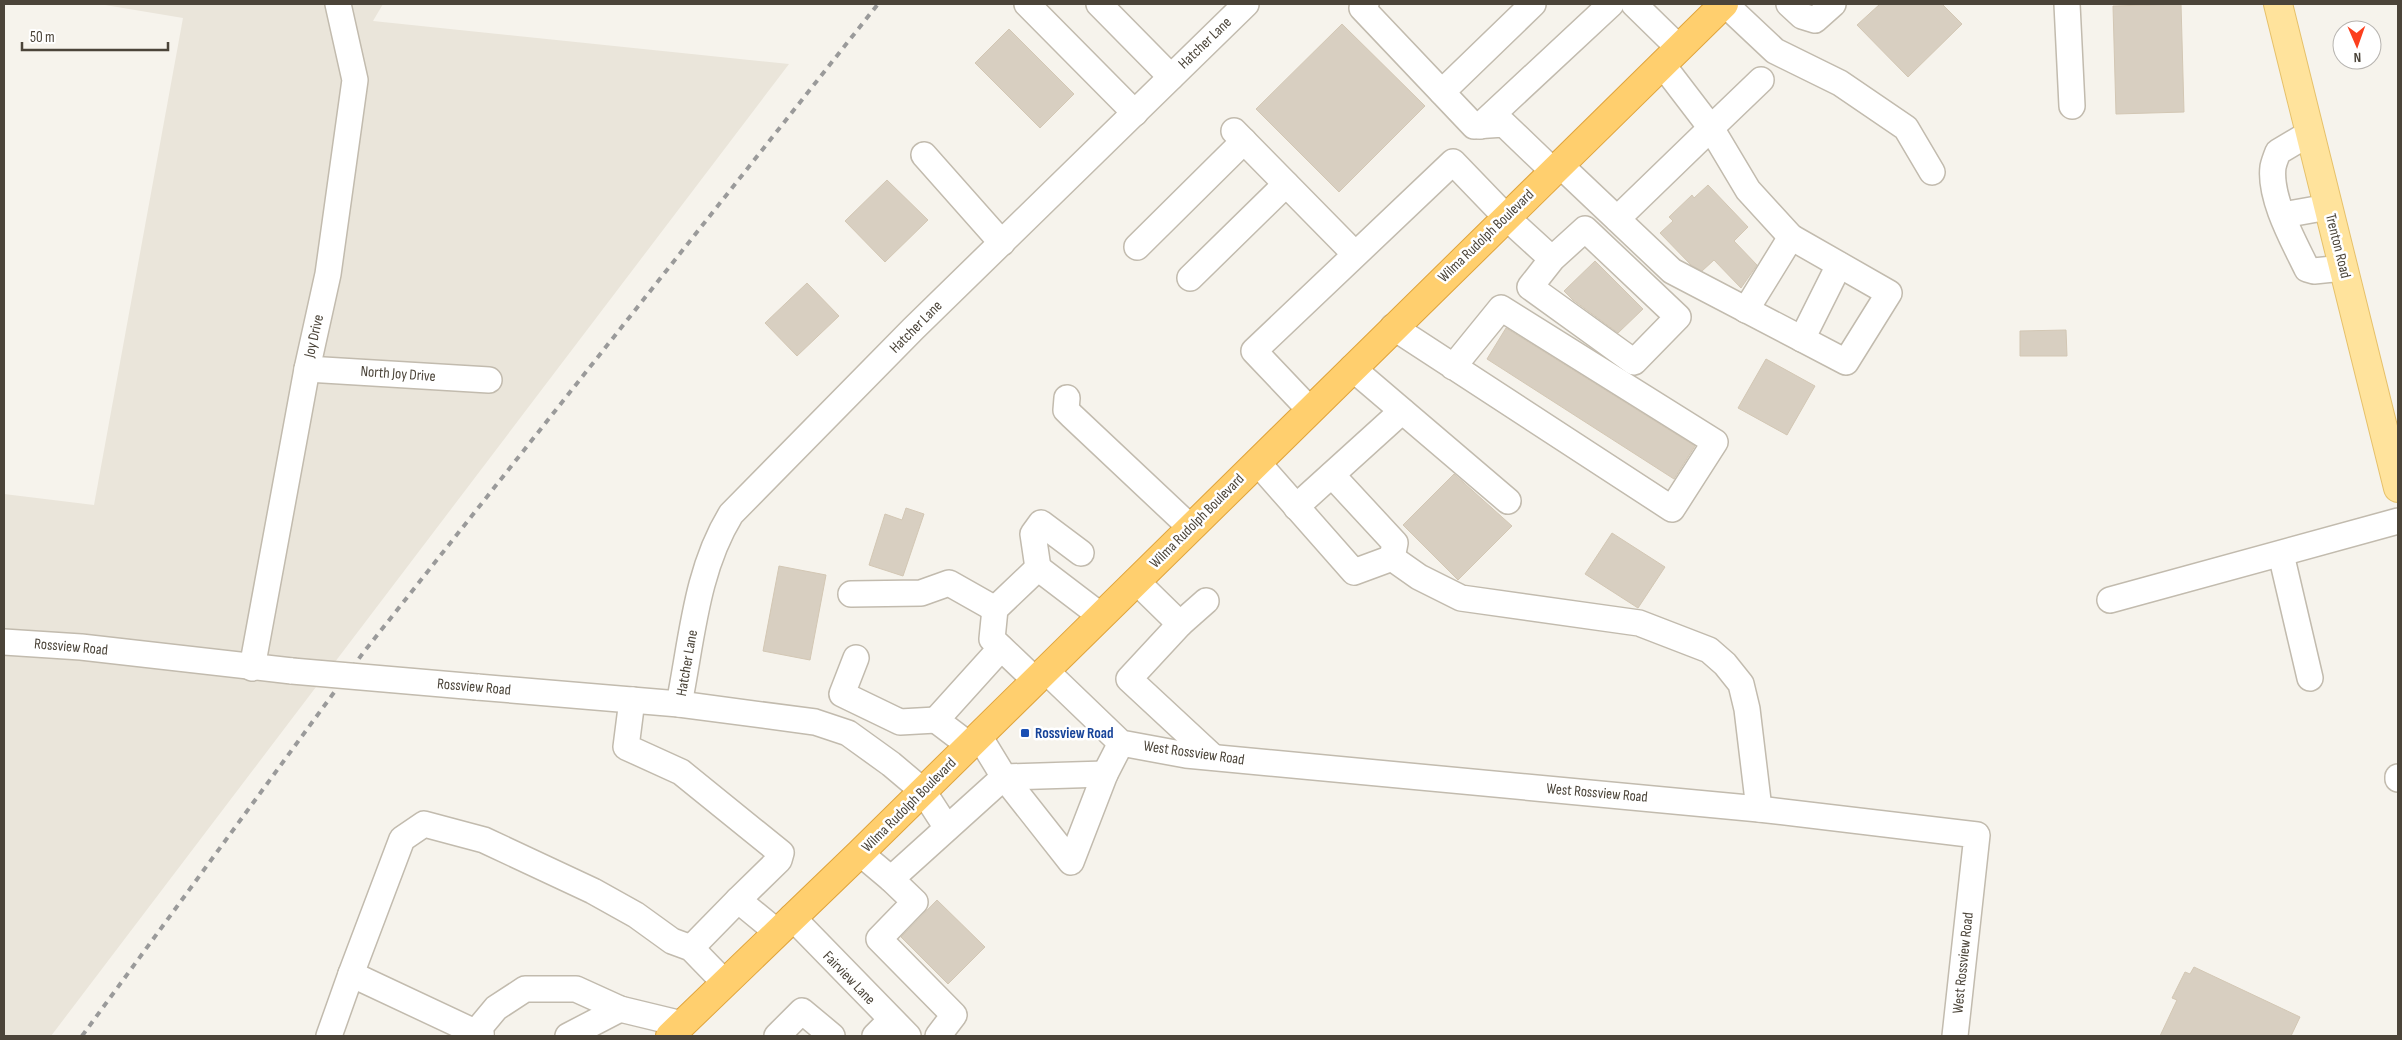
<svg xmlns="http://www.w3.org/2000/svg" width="2402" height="1040" font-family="'Sofia Sans Condensed',sans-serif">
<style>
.residential{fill:#eae5da}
.building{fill:#d8cfc1;stroke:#d3c7b4}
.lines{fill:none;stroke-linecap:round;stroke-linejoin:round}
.minor-casing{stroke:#c2bbae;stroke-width:28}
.major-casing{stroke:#e6c16a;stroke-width:30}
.highway-casing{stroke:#e0a43c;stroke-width:30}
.minor{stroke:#fff;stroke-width:25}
.major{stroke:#ffe39c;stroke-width:28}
.highway{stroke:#ffcf6e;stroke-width:28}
.rail{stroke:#9a9a9a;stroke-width:4;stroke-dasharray:6 6;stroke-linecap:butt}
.minor-bridge-casing{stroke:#c2bbae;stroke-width:28;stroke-linecap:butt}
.minor-bridge{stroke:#fff;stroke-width:25}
.transit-dot{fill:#1a4fb4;stroke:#fff;stroke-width:2}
.labels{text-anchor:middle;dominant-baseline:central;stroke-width:5;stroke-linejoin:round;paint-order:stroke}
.street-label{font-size:15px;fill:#4b4439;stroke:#fff}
.transit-label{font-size:15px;font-weight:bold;fill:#164399;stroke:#fff;text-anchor:start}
</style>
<rect width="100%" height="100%" fill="#f6f3ec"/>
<path class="residential" d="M99 4H383L373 21 789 64 51 1036H4V494L94 505 183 18Z"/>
<g class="building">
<path d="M1880 4H1942L1962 24 1908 77 1857 25Z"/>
<path d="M2181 4 2184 112 2116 114 2113 6Z"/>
<path d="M1342 24 1425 106 1339 192 1256 109Z"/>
<path d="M1009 29 1074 94 1040 128 975 63Z"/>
<path d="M887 180 928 220 885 262 845 221Z"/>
<path d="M1708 185 1748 227 1734 241 1757 265 1741 288 1714 260 1702 271 1691 265 1660 233 1673 221 1669 217 1692 195 1694 198Z"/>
<path d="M1595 261 1643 309 1618 333 1573 300 1564 291Z"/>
<path d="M807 283 839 316 797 356 765 323Z"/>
<path d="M1506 328 1695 446 1674 479 1487 359Z"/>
<path d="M2066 330 2067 356H2020V331Z"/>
<path d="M1766 359 1815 386 1787 435 1738 408Z"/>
<path d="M1454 474 1512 526 1458 580 1403 525Z"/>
<path d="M906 508 924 514 903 576 869 565 885 514 902 520Z"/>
<path d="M1612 533 1665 567 1638 608 1585 574Z"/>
<path d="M779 566 826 575 810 660 763 651Z"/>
<path d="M937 900 985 947 948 984 901 937Z"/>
<path d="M2194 967 2300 1017 2291 1036H2160L2177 1000 2172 998 2185 972 2190 974Z"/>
</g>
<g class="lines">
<g class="minor-casing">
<g id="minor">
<path d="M1027 4 1135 113"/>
<path d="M1099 4 1171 77"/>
<path d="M1366 4 1362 8 1474 126 1504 124 1552 170"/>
<path d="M1634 4 1679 48"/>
<path d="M1725 4 1775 51 1840 83 1906 128 1932 172"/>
<path d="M1789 4 1802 16 1815 20 1833 4"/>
<path d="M2067 4 2072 106"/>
<path d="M1662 64 1711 128 1761 80"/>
<path d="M1442 92 1533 4"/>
<path d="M1480 126 1611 4"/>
<path d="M1234 131 1355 254"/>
<path d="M2310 133 2278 152C2276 157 2274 162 2273 167 2269 198 2294 242 2307 269L2314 271 2343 268"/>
<path d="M924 155 1002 243"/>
<path d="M1559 164 1672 271 1846 362 1889 293 1791 237 1748 190 1711 128 1617 219"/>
<path d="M2283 215 2328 207"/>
<path d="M1137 247 1244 141"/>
<path d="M1190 278 1286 184"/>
<path d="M1746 310 1791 237"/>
<path d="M1393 327 1672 509 1715 442 1501 308 1453 367"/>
<path d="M1802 339 1839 265"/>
<path d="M1352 368 1508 501"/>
<path d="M307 369 489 380"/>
<path d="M1067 398 1066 410 1072 416 1190 527"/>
<path d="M1310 410 1254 351 1453 162 1506 217 1552 259 1585 229 1678 317 1634 362 1530 287 1552 259"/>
<path d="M1257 462 1354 572 1392 558"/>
<path d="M1332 475 1395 543 1392 558"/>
<path d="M1296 507 1402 411"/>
<path d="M2281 554 2310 678"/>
<path d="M1392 558 1419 577 1461 598 1639 623 1709 650 1725 664 1741 684 1747 709 1759 809"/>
<path d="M1038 568 1033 534 1041 523 1081 553"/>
<path d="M1136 581 1180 624 1129 679 1213 757"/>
<path d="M851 594 921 593 949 583 995 609"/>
<path d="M2110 600 2398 521"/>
<path d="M1180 624 1206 601"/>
<path d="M4 642 81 647 292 671"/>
<path d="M856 658 842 694 900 722 936 720"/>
<path d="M252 668 307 369 328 274 355 80 338 4"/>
<path d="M1045 670 1121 743 1186 755 1759 809 1977 835 1955 1036"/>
<path d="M1035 680 992 639 995 609 1038 568 1101 616"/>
<path d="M477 687 679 704 815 722 848 733 891 764 923 791 947 828"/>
<path d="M632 700 626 747 681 772 781 853 779 860 738 900"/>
<path d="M679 704C692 639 696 571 731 514L913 329 1246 4"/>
<path d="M979 736 1004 777 1105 774"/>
<path d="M969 745 936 720 1001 648"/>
<path d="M2398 777V779"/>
<path d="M860 853 891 879"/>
<path d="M792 917 908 1036"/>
<path d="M691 948 738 900 777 932"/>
<path d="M351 974 402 839 424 824 484 840 593 891 636 915 672 941 691 948 725 983"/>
<path d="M329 1036 351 974 481 1035"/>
<path d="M481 1036V1026L496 1008 525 989H576L620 1009 682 1024"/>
<path d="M568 1036 620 1009"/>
<path d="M777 1036 802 1011 832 1036"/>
<path d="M875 1036 891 1020"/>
<path d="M938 1036 954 1015 879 939 915 902 891 879 1004 777 1071 862 1105 774 1121 743"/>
</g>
</g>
<g class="major-casing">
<path id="major" d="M2278 4 2398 488"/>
</g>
<g class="highway-casing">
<path id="highway" d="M670 1036 860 853 1724 4"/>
</g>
<use href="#minor" class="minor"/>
<use href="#major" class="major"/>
<use href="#highway" class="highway"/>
<path class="rail" d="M82 1036 363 653 878 4"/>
<g class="minor-bridge-casing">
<path id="minor-bridge" d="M292 671 477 687"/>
</g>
<use href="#minor-bridge" class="minor-bridge"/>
</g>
<rect class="transit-dot" x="1020" y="728" width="10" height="10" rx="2.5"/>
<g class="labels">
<g class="street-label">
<text transform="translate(1205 43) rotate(-44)">Hatcher Lane</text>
<text transform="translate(1486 236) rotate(-44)">Wilma Rudolph Boulevard</text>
<text transform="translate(2338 246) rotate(76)">Trenton Road</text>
<text transform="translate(916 327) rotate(-45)">Hatcher Lane</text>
<text transform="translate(314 336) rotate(-77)">Joy Drive</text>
<text transform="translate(398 374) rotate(4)">North Joy Drive</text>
<text transform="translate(1197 521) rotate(-45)">Wilma Rudolph Boulevard</text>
<text transform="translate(71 647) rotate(5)">Rossview Road</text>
<text transform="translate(687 663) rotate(-80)">Hatcher Lane</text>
<text transform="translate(474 687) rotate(5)">Rossview Road</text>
<text transform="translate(1194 753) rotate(8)">West Rossview Road</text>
<text transform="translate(1597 793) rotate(5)">West Rossview Road</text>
<text transform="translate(909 805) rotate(-45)">Wilma Rudolph Boulevard</text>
<text transform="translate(1963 963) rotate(-84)">West Rossview Road</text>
<text transform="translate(849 978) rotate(46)">Fairview Lane</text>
</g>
<g class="transit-label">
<text x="1035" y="733">Rossview Road</text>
</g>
</g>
<rect width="2402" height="1040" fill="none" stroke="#4b4439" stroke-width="10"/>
<g transform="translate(2357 45) rotate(178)"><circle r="24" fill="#ffffff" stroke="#b7b4b0"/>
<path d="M0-4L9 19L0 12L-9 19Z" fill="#fc3f1d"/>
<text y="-8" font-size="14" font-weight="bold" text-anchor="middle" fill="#4b4439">N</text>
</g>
<path d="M22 42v8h146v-8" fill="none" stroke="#4b4439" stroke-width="2.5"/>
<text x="30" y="42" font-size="15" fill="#4b4439" stroke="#ffffff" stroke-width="4" paint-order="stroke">50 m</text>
</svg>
